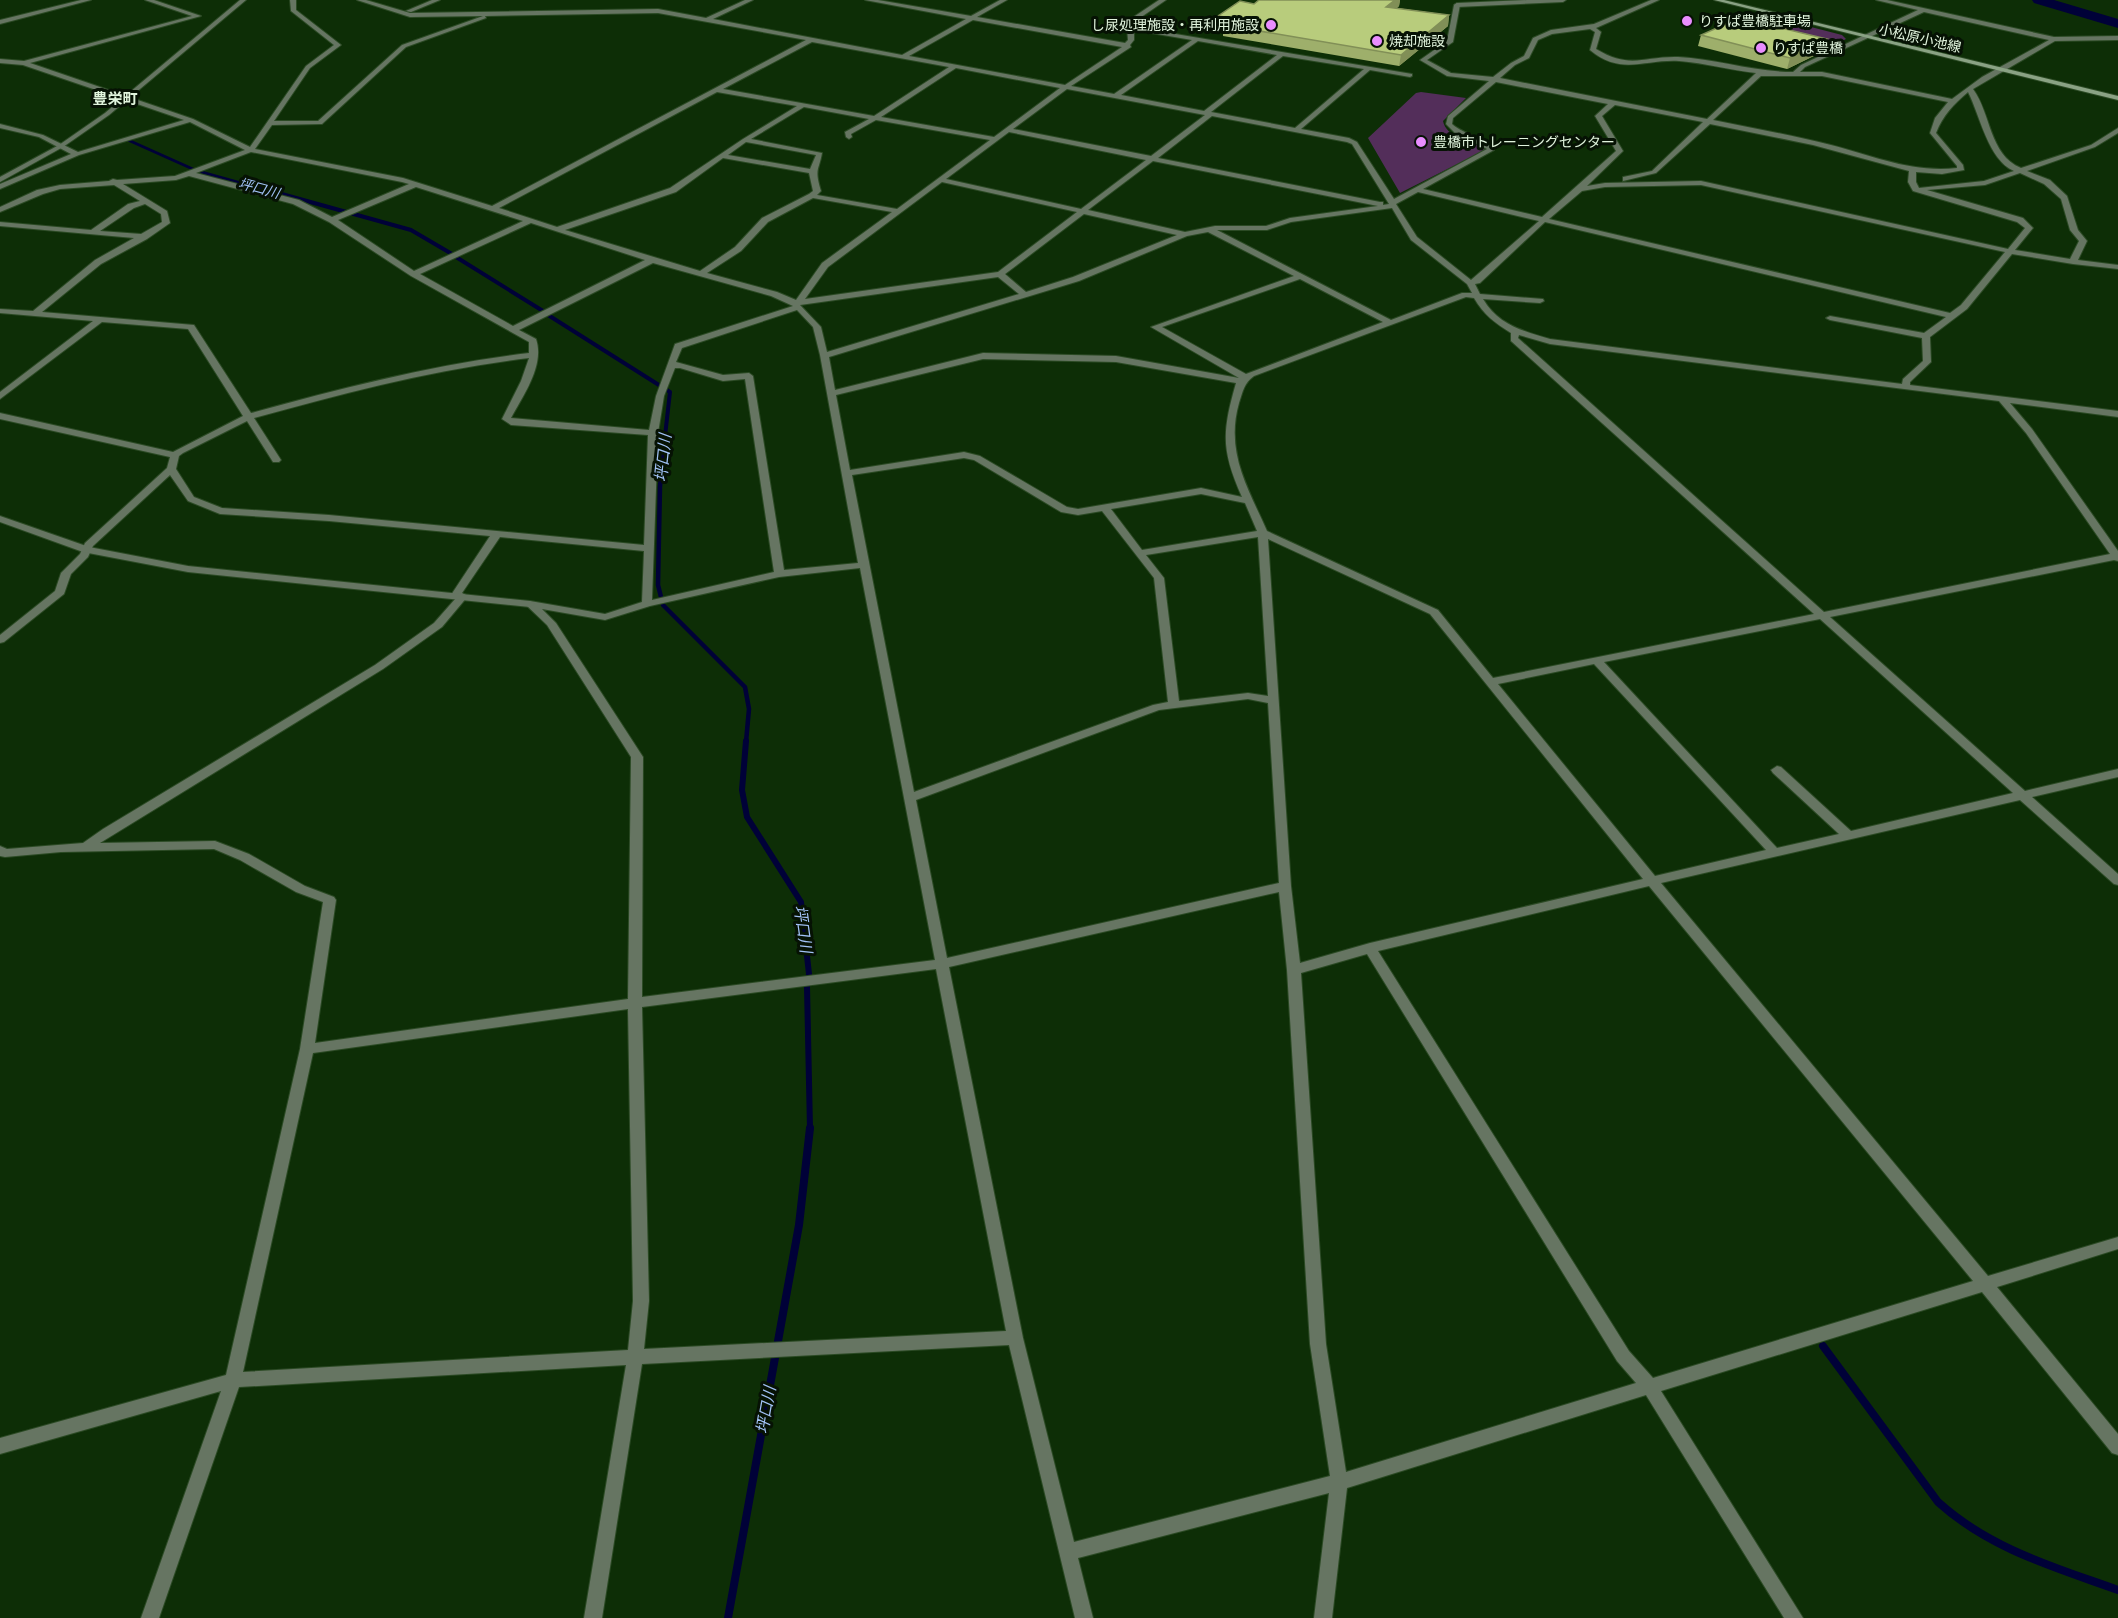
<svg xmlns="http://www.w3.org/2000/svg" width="2118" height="1618" font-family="Arial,'Noto Sans JP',sans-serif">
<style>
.green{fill:#532e5a}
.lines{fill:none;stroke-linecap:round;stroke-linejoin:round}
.stream-far4{stroke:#000138;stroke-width:3}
.stream-far3{stroke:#000138;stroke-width:4}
.stream-far2{stroke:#000138;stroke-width:4.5}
.stream-far1{stroke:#000138;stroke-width:6}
.stream{stroke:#000138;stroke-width:8}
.river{fill:#000138;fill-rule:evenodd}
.minor-casing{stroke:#2b4a24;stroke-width:2}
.tertiary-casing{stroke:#2b4a24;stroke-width:2}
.secondary-casing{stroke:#2b4a24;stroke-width:2}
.minor{fill:#667562;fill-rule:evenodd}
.tertiary{fill:#667562;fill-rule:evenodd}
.secondary{fill:#8aa284;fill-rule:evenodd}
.wall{fill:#9eaf6b}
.shaded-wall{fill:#818f57}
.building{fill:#b8cc7c;stroke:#818f57;stroke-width:1.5}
.poi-dot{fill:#e98dfe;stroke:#061204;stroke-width:2}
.labels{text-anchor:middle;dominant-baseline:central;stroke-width:6;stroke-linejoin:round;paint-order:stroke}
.far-poi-label{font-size:14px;fill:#e1f4dd;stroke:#061204;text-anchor:start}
.far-street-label{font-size:14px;fill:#e1f4dd;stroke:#061204}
.far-water-label{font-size:14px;font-style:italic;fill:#a2c2f6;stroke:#061204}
.far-quarter-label{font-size:15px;font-weight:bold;fill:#e1f4dd;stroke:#061204}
.water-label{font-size:16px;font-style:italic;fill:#a2c2f6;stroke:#061204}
</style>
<rect width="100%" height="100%" fill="#0d2e06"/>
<g class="green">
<path d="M1768 16 1842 35 1846 39 1832 46 1758 27V24L1777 25V20L1761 18Z"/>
<path d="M1421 92 1466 98 1443 121C1446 137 1469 141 1482 146L1485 150 1400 193 1368 138 1416 93Z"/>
</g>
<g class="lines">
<g class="stream-far4">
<path d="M128 140 195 170"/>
<path d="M201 172 277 193"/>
</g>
<g class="stream-far3">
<path d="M271 191 411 230 452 254"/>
<path d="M456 257 543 311"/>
<path d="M548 315 670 392 665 436"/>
</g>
<path class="stream-far2" d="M666 434 660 486 658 585 663 605 745 687 749 709 746 742"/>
<path class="stream-far1" d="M746 741 742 790 747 817 801 902 809 974 807 987 810 1129"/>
<g class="stream">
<path d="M1823 1346 1938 1502C1990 1549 2054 1567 2118 1590"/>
<path d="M728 1618 799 1225 810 1128"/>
</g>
<path class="river" d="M2032 0H2054L2118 19V28L2034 3Z"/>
<g class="minor-casing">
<g id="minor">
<path d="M81 0H91L0 24V20Z"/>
<path d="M145 0H154L201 16 30 63 193 119 250 147 306 66 334 45 291 11 290 0H296V10L341 45 310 68 274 121H318L402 45 483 16 410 17 357 0H366L410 13 658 9 706 18 745 0H753L713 19 902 55 966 19 865 0H878L971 16 1000 0H1007L977 17 1125 43 1128 40 1127 28 1129 20 1159 0H1166L1134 22V27L1412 74V76L1410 77 1370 70 1301 129 1349 138 1357 142 1394 199 1487 149 1455 133 1446 124 1448 116 1489 81 1447 76 1420 60 1447 41 1454 5 1457 3 1460 5 1453 42 1427 60 1451 73 1493 77 1511 63 1524 56 1533 38 1551 30 1594 24 1651 0H1659L1596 28 1601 32 1596 49C1631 70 1643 56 1678 57 1717 59 1754 72 1793 72L1801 65 1918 10 1876 0H1887L2054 37 2118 36V40L2055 41 1973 89C1991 113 1989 155 2021 168L2091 145 2118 128V133L2095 147 2027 171 2050 180 2067 196 2078 230 2087 241 2078 260 2118 265V269L2073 264 2012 254 1967 309 1930 337 1931 362 1910 382V385L2118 411V417L2010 403 2032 429 2118 551V561L2114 560 1830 617 2025 791 2118 769V777L2032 797 2118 874V885L2114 884 2020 800 1661 883 1988 1276 2118 1237V1249L1997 1287 2118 1434V1455L2112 1453 1982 1292 1661 1391 1803 1618H1784L1646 1395 1347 1488 1332 1618H1314L1329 1493 1078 1558 1093 1618H1075L1009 1345 642 1364 602 1618H584L626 1365 239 1387 159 1618H141L221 1391 0 1454V1438L226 1375 300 1049 323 902 296 892 240 860 214 849 61 852 5 857 0 856V846L7 849 83 843 103 829 375 665 434 623 456 598 451 595 490 536 329 521 220 514 188 501 170 475 93 546 88 557 71 574 64 594 4 642 0 643V635L55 591 61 573 80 554 85 543 167 468 170 457 0 419V413L173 452 243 416 188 329 102 322 0 399V392L93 321 0 313V309L33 311 95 260 134 238 0 226V222L91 230 128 204 140 201 114 185 60 189 43 194 0 212V207L37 190 60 185 109 181 113 179 117 180 175 176 245 150 190 122 79 155 0 189V184L71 154 39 137 0 128V124L43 135 78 152 184 120 23 65 0 63V59L24 61 192 16ZM1924 12 2049 40 1982 77 1952 99 1822 72H1800L1805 67ZM658 13 806 40 492 206 403 178 255 149 272 125 322 124 406 47 486 18 485 16ZM973 20 1122 47 1065 85 909 56ZM1590 29 1595 32 1590 50C1621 76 1645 59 1679 61 1705 63 1730 70 1756 73L1707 119 1500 78 1515 65 1529 58 1538 40 1552 34ZM1134 30 1192 40 1114 94 1071 86 1131 47 1130 45 1134 40ZM1198 41 1277 55 1204 111 1121 95ZM812 42 949 67 874 116 723 89ZM1283 56 1364 69 1295 128 1211 112ZM956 68 1060 88 994 137 881 117ZM1761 76H1822L1948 102 1935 118 1930 133 1957 166V168C1912 173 1873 156 1831 145 1792 135 1752 128 1713 120ZM1496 82 1608 104 1595 116 1616 151 1542 217 1423 189 1494 150C1488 138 1464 135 1452 124L1453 118ZM1067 89 1205 115 1151 156 1013 129ZM717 92 797 106 743 139 670 188 557 227 499 208ZM1968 92C1980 115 1988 160 2014 171L1984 181 1919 188 1916 182V172L1942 174 1964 170 1963 165 1936 133C1943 115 1954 104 1968 92ZM1615 105 1703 122 1652 171 1623 177V181L1656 173 1710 124 1813 145 1909 171 1908 182 1913 191 2017 222 2025 228 2008 249 1701 181 1605 183 1587 186 1623 151 1602 116ZM804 107 869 119 845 132 846 137 849 139 852 137 851 134 876 120 990 140 897 209 817 195 821 191C814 168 819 171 822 153L751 139ZM1212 116 1347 142 1352 144 1389 204 1383 205V202H1380L1158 158ZM1009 132 1146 160 1081 209 946 179ZM746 142 816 155 810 169 728 155ZM251 152 402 182 409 184 332 217 299 200 196 173ZM723 158 809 173 813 191 809 194 762 218 735 247 700 271 565 230 676 192ZM1153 161 1378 206 1290 218 1266 226H1215L1185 232 1088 210ZM2020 173 2044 184 2061 199 2070 230 2079 241 2070 259 2015 250 2033 228 2023 218 1927 190 1985 185ZM189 176 293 204 329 222 411 276 529 342V353C435 364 342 388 251 413L194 325 42 312 101 264 147 239 170 223 167 211 123 184 176 180ZM942 182 1077 212 998 272 805 299 828 267ZM1701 185 2005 252 1961 305 1950 313 1549 219 1582 191 1605 187ZM416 187 523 221 414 271 338 220ZM1418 192 1539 221 1471 280 1417 237 1396 204ZM813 198 892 212 822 263 796 300 777 292 707 273 741 251 768 222ZM145 204 161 214 162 222 141 234 100 231 134 208ZM1392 208 1411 240 1467 284 1472 293H1462L1391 320 1217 230H1267L1291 222ZM1084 214 1177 235 1073 277 1026 292 1005 274ZM1545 222 1946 317 1924 333 1830 316 1826 318 1830 320 1922 338 1923 361 1903 379 1902 384 1550 339C1523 331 1498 325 1483 299L1540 303 1544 301 1543 299 1480 294 1475 284 1480 283ZM531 223 645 260 513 326 420 274ZM1208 232 1294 276 1151 327 1239 378 1116 356 983 353 835 390 829 357 1079 281 1187 236ZM653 263 771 296 793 306 675 344 656 396 649 430 511 418C523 396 545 365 536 339L519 330ZM998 277 1019 294 827 352 821 327 800 305ZM1300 279 1383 322 1246 374 1162 327ZM1466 297 1474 298C1484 315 1495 323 1511 333V341L1814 614 1493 678 1438 610 1267 531C1248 488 1225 452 1239 403 1243 391 1244 383 1254 376ZM797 310 813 327 820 355 858 563 784 570 753 376 749 373 723 375 676 362 682 348ZM1519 335 1550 344 1999 401 2026 433 2110 554 1824 612 1518 338ZM529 358 521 381 502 419 511 425 648 435 644 545 329 515 222 508 194 497 176 469 179 456 183 453 247 421 273 462H279L281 460 254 418C344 393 435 369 529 358ZM983 359 1116 362 1236 383C1222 432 1221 450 1242 497L1201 488 1078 509 1067 507 980 456 964 452 850 470 836 395ZM675 368H680L723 381 745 379 774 572 652 600 658 433 664 396ZM964 458 974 460 1061 512 1078 515 1102 511 1154 578 1168 702 1153 705 914 792 852 475ZM1201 494 1245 503 1257 531 1142 550 1111 509ZM500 537 644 551 642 602 605 614 530 601 525 604 547 625 631 757 628 999 315 1043 336 900 334 897 305 886 249 854 215 841 100 843 383 669 442 627 468 596 462 593ZM1258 537 1268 696 1248 693 1179 701 1164 578 1146 555ZM1268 539 1430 614 1643 879 1370 943 1300 963 1291 886ZM860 568 935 960 642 997 643 757 556 623 542 609 605 620 650 606 779 577ZM1820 619 2013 793 1851 831 1781 767 1777 766 1771 770 1773 773 1839 834 1777 848 1604 662ZM1594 664 1766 850 1655 876 1498 684ZM1248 699 1268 703 1279 883 947 958 916 800 1159 710ZM1649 886 1973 1281 1653 1378 1629 1351 1378 951ZM1279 892 1287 970 1310 1344 1330 1476 1074 1542 1023 1338 949 967ZM1367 954 1617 1361 1636 1383 1346 1472 1326 1344 1301 973ZM936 969 1006 1331 644 1349 649 1301 642 1007ZM628 1009 633 1301 628 1350 243 1372 313 1053Z"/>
<path d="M432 0H440L411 12 406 11Z"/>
</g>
</g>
<g class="tertiary-casing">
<g id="tertiary">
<path d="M240 0H246L109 115 63 147 0 182V177L59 145 105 113Z"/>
<path d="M1527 0H1566L1563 2 1457 7 1454 5 1457 3Z"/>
<path d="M0 516 89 547 188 566 530 601 535 604 530 607 188 572 83 552 0 522Z"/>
</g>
</g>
<g class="secondary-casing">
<path id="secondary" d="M1714 0H1724L2118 96V100Z"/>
</g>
<use href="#minor" class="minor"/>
<use href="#tertiary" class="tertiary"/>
<use href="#secondary" class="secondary"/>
</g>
<g class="wall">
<path d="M1259 0H1400L1399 6 1397 8 1449 15 1448 26 1399 66 1223 36V28L1217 27 1218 16 1254 4Z"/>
<path d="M1701 35 1824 51 1787 69 1698 46Z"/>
</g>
<g class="shaded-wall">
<path d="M1395 0H1400L1399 6 1385 17 1386 7Z"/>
<path d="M1449 15 1448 26 1399 66 1401 55Z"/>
<path d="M1827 39 1824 51 1787 69 1790 58Z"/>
</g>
<g class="building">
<path d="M1259 0H1395L1386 7 1449 15 1401 55 1224 25 1233 18 1218 16 1240 1 1254 4Z"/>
<path d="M1739 18 1827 39 1790 58 1701 35Z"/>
</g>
<g class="poi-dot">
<circle cx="1687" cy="21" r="6"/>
<circle cx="1271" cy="25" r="6"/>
<circle cx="1377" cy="41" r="6"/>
<circle cx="1761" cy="48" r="6"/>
<circle cx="1421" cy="142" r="6"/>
</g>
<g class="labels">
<g class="far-poi-label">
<text x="1699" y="21">りすぱ豊橋駐車場</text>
<text x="1259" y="25" text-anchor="end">し尿処理施設・再利用施設</text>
<text x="1389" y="41">焼却施設</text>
<text x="1773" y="48">りすぱ豊橋</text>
<text x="1433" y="142">豊橋市トレーニングセンター</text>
</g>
<g class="far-street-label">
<text transform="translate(1920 38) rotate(13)">小松原小池線</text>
</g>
<g class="far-water-label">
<text transform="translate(259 188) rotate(15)">坪口川</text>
</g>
<g class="far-quarter-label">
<text x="115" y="98">豊栄町</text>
</g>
<g class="water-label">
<text transform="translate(663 458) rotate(-84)">坪口川</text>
<text transform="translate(803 929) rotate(82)">坪口川</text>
<text transform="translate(766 1410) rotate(-80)">坪口川</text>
</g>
</g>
</svg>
